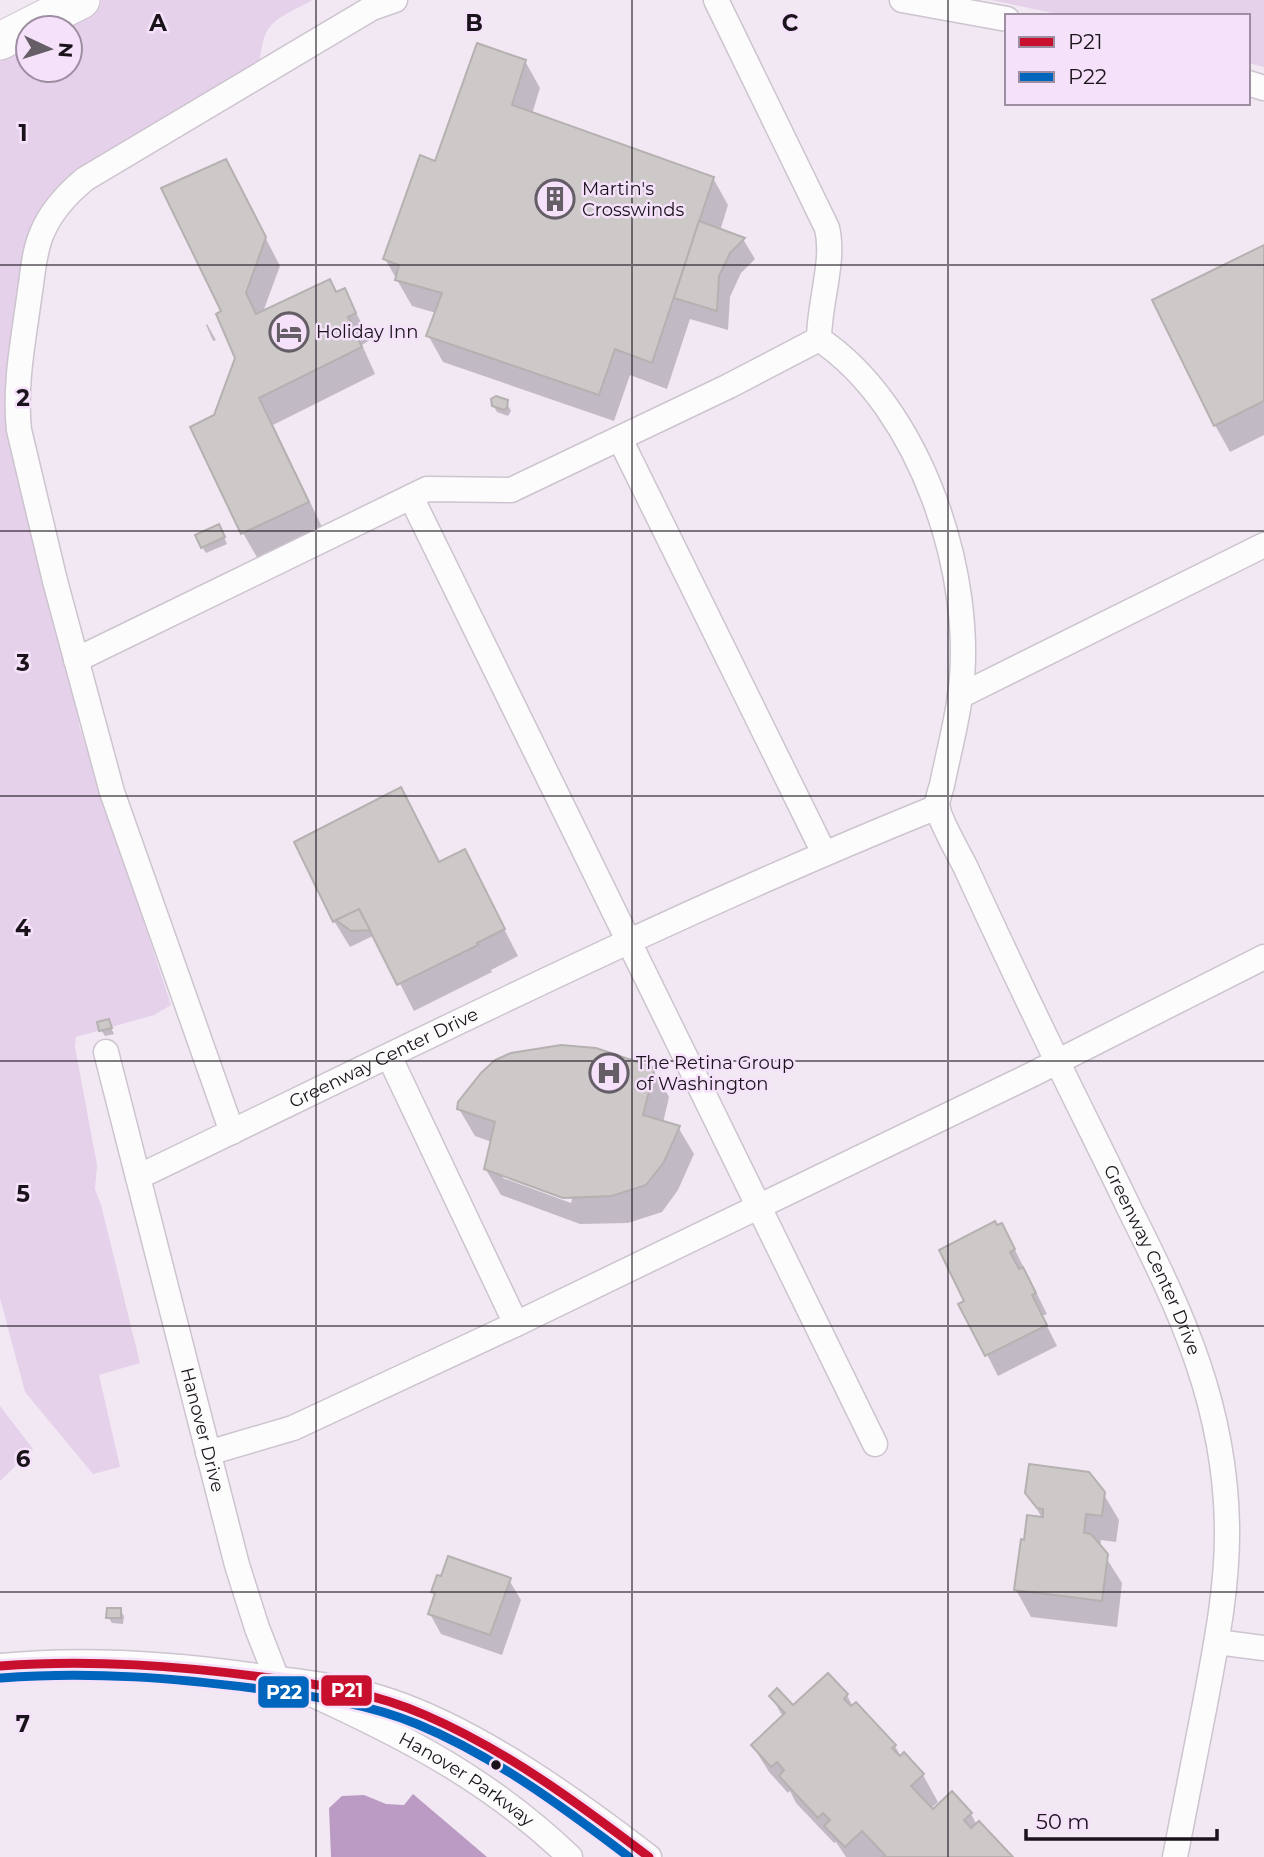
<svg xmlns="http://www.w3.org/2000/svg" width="1264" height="1857" font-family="Montserrat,sans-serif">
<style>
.green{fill:#e5d1ea}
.water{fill:#bb9bc3}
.shadow{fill:#0003;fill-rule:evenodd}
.building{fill:#cdc9c9;stroke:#b6b1b1;stroke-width:2}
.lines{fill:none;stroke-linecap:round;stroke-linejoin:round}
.minor-casing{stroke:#ccc4ce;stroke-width:27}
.highway-casing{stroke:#ccc4ce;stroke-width:39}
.minor{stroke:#fdfcfd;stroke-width:24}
.highway{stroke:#fdfcfd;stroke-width:37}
.bus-1-casing{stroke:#f5e2fa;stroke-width:14}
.bus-2-casing{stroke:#f5e2fa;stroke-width:14}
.bus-1{stroke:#c8102e;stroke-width:9}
.bus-2{stroke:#0065bd;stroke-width:9}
.grid{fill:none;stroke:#1a131b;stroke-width:2;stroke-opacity:0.55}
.bus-dot{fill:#1a131b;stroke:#f5e2fa;stroke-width:2.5}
.labels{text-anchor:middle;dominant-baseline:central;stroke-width:5;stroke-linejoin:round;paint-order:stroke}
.poi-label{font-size:18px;fill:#1a131b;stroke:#f5e2fa;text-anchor:start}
.street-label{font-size:18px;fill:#1a131b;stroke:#f5e2fa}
.grid-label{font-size:23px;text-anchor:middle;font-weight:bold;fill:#1a131b;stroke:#f5e2fa;stroke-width:5;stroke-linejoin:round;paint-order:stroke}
.line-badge{stroke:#f5e2fa;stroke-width:2.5}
.badge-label{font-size:19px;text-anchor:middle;font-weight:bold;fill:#fff}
</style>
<rect width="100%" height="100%" fill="#f2e8f4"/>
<g class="green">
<path d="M81 0H313C264 25 264 23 258 77L60 204 17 389 76 660 79 725 171 1005 154 1015 76 1037 75 1047 97 1165 95 1189 101 1205 140 1363 99 1375 120 1467 93 1474 25 1392 0 1298V57L28 37V70H70V28H40Z"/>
<path d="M991 0H1264V67L1248 63V16H1066Z"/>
<path d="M0 1406 33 1449 0 1481Z"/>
</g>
<path class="water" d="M413 1794 487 1857H331L329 1808 342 1796 364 1795 386 1804 404 1805Z"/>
<g class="shadow">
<path d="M525 61 540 88 532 114 713 178 728 205 720 231 743 239 755 259 741 273 730 297 728 330 690 319 667 389 630 375 614 421 443 362 428 335 436 313 412 306 385 259 436 163Z"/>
<path d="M226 161 280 266 263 312 345 291 370 340 362 345 375 374 273 425 323 529 258 559 243 533 216 416 237 358 223 312Z"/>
<path d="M1264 247V435L1230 452 1215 425Z"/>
<path d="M207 324 216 340 213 341 206 325Z"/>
<path d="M506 402 511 411 508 416 497 412 492 403Z"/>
<path d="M222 532 227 544 206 553 202 547Z"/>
<path d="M401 789 440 863 464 851 518 956 491 970 492 972 414 1011 375 935 350 947 334 921Z"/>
<path d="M108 1021 114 1034 105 1036 101 1030Z"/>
<path d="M653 1070 669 1097 663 1123 678 1127 694 1154 678 1190 662 1212 628 1223 580 1224 501 1195 485 1168 492 1142 475 1136 459 1109ZM503 1174 572 1199 571 1203 503 1178Z"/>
<path d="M1013 1246 1047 1314 1042 1316 1057 1346 998 1376 961 1304 966 1301Z"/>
<path d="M1027 1492 1103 1493 1119 1520 1116 1542 1101 1540 1100 1548 1122 1583 1117 1627 1031 1617 1016 1590 1026 1542 1042 1518Z"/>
<path d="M509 1580 521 1600 502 1655 441 1634 430 1614 436 1597 433 1592Z"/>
<path d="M120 1610 124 1616 123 1624 112 1623 108 1617Z"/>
<path d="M847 1695 853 1707 856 1704 895 1746 901 1757 923 1775 938 1802 930 1809 971 1814 977 1825 1010 1857H846L836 1842 834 1843 796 1803 790 1791 788 1793 769 1772 753 1746 783 1717 771 1696 793 1707Z"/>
</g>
<g class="building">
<path d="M477 43 526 60 512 105 714 177 652 363 615 349 599 395 426 336 442 293 395 280 399 265 383 259 420 155 435 161Z"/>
<path d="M226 159 266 237 246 293 256 314 330 279 336 292 345 288 356 313 348 317 362 347 259 398 309 502 241 534 190 427 214 415 235 358 216 314 221 311 161 188Z"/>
<path d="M699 221 745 238 730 253 719 276 717 311 674 298Z"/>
<path d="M1264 245V401L1214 426 1152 300Z"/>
<path d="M496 396 508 400 507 408 504 410 492 406 491 399Z"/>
<path d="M219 524 225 537 201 548 195 535Z"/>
<path d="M401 787 439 862 465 849 505 929 477 943 478 945 397 985 359 909 333 922 294 842Z"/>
<path d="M359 909 370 930 351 931 336 920Z"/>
<path d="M109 1019 112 1028 99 1031 97 1022Z"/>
<path d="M561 1045 596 1048 655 1068 643 1115 680 1126 664 1162 646 1185 612 1196 563 1198 484 1169 495 1122 457 1109 458 1102 481 1073 495 1060 511 1053Z"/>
<path d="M995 1221 997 1225 1002 1223 1015 1249 1010 1252 1019 1269 1023 1267 1036 1293 1032 1295 1047 1325 985 1356 958 1304 964 1301 939 1250Z"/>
<path d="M1029 1464 1089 1472 1105 1492 1102 1516 1086 1514 1084 1533 1091 1534 1108 1554 1102 1601 1014 1590 1021 1539 1024 1540 1027 1515 1043 1517V1509L1037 1508 1025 1493Z"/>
<path d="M448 1556 511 1578 490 1635 428 1614 435 1593 431 1592 437 1575 441 1576Z"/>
<path d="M107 1608H121V1618H106Z"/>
<path d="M828 1673 848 1694 844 1699 851 1706 856 1702 896 1745 892 1748 900 1756 904 1752 924 1774 911 1786 933 1809 952 1791 972 1813 964 1820 971 1828 979 1821 1013 1857H882L885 1855 862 1831 845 1847 824 1826 830 1820 823 1813 818 1818 779 1776 784 1770 777 1762 771 1767 751 1745 785 1713 769 1696 777 1688 793 1705Z"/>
</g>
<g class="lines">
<g class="minor-casing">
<g id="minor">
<path id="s1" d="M716 0 827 228C835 261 819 303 819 339 921 407 977 578 960 696 956 726 948 755 942 785 940 792 936 802 938 809 940 821 959 854 966 868 992 925 1019 982 1046 1038 1073 1095 1102 1151 1129 1208 1182 1313 1225 1405 1227 1526 1228 1586 1216 1645 1205 1704 1195 1755 1185 1806 1175 1857"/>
<path d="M902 0 1007 19"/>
<path d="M1248 83 1264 88"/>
<path d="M620 439 824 853"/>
<path d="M411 497 875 1444"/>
<path d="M76 660 427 489 511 490 729 386 819 339"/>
<path d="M960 696 1264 545"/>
<path id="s2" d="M106 1052 237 1565 257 1628 277 1679"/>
<path d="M389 1056 516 1324"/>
<path d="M232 1132 112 792 55 581 19 430C14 384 24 337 30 291 33 272 34 251 42 233 51 211 67 194 85 179L372 8 395 0"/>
<path id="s3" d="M138 1177C402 1050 665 917 937 807"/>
<path d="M208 1453 293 1428 516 1324 1033 1074 1264 957"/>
<path d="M1217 1642 1264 1648"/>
<path d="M0 1666C91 1657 180 1664 270 1678 311 1683 352 1688 390 1701 479 1731 575 1800 649 1857"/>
<path id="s4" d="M307 1692C406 1737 491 1781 570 1857"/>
</g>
</g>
<g class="highway-casing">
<path id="highway" d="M0 41 81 0"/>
</g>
<use href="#minor" class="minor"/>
<use href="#highway" class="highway"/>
<g class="bus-1-casing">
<path id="bus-1" d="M0 1666C91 1659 180 1666 270 1678 324 1685 375 1693 425 1715 506 1750 579 1804 649 1857"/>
</g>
<g class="bus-2-casing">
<path id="bus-2" d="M1 1678C91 1671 178 1678 267 1690 319 1697 368 1704 417 1724 494 1756 563 1807 629 1857"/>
</g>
<use href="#bus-1" class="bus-1"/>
<use href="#bus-2" class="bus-2"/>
</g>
<path class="grid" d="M316 0V1857M632 0V1857M948 0V1857M0 265H1264M0 531H1264M0 796H1264M0 1061H1264M0 1326H1264M0 1592H1264"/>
<defs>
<g id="building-ring" transform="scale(2.0125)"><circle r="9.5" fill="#f5e2fa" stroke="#665e67" stroke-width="1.5"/><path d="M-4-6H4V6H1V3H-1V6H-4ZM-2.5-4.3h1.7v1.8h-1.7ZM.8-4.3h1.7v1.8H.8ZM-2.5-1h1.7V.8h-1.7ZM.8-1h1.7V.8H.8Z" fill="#665e67"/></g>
<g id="hotel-ring" transform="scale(2.0125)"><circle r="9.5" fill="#f5e2fa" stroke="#665e67" stroke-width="1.5"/><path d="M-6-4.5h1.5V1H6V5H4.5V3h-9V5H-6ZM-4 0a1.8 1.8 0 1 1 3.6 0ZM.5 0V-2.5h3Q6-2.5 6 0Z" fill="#665e67"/></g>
<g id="hospital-ring" transform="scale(2.0125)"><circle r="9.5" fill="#f5e2fa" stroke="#665e67" stroke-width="1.5"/><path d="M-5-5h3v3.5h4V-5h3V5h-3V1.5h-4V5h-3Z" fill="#665e67"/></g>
</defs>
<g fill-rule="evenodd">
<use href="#building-ring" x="555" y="199"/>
<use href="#hotel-ring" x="289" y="332"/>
<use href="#hospital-ring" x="609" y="1073"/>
</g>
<circle class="bus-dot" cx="496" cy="1765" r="6"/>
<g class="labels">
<g class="poi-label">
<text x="582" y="189">Martin's<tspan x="582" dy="21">Crosswinds</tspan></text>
<text x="316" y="332">Holiday Inn</text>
<text x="636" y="1063">The Retina Group<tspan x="636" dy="21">of Washington</tspan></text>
</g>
<g class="street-label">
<text stroke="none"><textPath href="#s3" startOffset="273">Greenway Center Drive</textPath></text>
<text stroke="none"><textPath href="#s1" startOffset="1381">Greenway Center Drive</textPath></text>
<text stroke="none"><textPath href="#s2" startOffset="390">Hanover Drive</textPath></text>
<text stroke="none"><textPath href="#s4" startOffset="182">Hanover Parkway</textPath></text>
</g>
</g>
<g class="grid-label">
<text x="158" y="31">A</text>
<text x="474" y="31">B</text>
<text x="790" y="31">C</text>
<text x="23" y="141">1</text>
<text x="23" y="406">2</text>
<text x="23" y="671">3</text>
<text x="23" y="936">4</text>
<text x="23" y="1202">5</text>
<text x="23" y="1467">6</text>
<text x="23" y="1732">7</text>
</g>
<g class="line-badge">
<rect x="320" y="1674" width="53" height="33" rx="7" fill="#c8102e"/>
<rect x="257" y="1675" width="53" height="34" rx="7" fill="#0065bd"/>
</g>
<g class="badge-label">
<text x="347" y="1697">P21</text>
<text x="284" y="1699">P22</text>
</g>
<rect x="1005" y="14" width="245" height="91" fill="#f5e2fa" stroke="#9d8fa1" stroke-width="2"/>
<rect x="1019" y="37" width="35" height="10" fill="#c8102e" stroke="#9d8fa1" stroke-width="2"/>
<text x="1068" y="49" font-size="21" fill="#1a131b">P21</text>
<rect x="1019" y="72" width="35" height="10" fill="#0065bd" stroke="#9d8fa1" stroke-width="2"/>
<text x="1068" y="84" font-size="21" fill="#1a131b">P22</text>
<g transform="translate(49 49) rotate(94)"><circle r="33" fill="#f5e2fa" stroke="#9d8fa1" stroke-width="2"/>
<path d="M0-5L12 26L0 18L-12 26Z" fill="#665e67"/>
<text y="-10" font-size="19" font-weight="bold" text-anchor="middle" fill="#1a131b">N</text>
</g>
<path d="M1026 1829v10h191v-10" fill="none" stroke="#1a131b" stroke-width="3.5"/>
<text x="1036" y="1829" font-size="21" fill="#1a131b" stroke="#f5e2fa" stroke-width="5" paint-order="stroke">50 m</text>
</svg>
